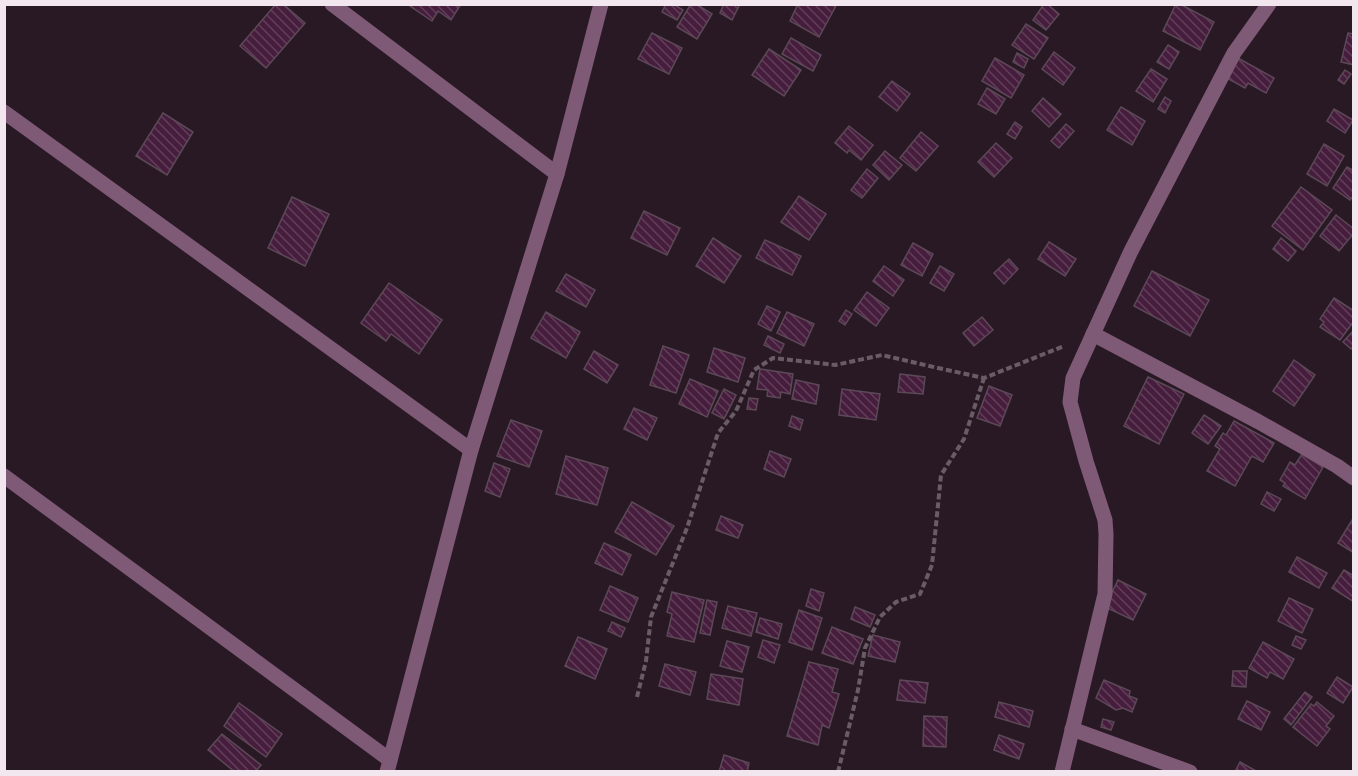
<svg xmlns="http://www.w3.org/2000/svg" width="1358" height="776" font-family="'Source Sans 3',sans-serif">
<style>
.building{fill:url(#building-back-hatch);stroke:#5c4957;stroke-width:1.5}
.lines{fill:none;stroke-linecap:round;stroke-linejoin:round}
.path{stroke:#6a5c66;stroke-width:4;stroke-dasharray:6 3;stroke-linecap:butt}
.minor{stroke:#7f5a76;stroke-width:15}
</style>
<defs>
<pattern id="building-back-hatch" width="6" height="6" patternUnits="userSpaceOnUse" patternTransform="scale(1.5)"><rect width="6" height="6" fill="#461d3d"/><path d="M-1 5l2 2M0 0l6 6M5-1l2 2" fill="none" stroke="#613e59"/></pattern>
</defs>
<rect width="100%" height="100%" fill="#291925"/>
<g class="building">
<path d="M276 4H283L305 23 266 68 240 46Z"/>
<path d="M407 4H461L451 20 438 11 432 21Z"/>
<path d="M666 4H673L683 10 677 20 662 12Z"/>
<path d="M691 4H696L712 14 697 39 677 27Z"/>
<path d="M724 4H740L732 20 720 13Z"/>
<path d="M798 4H837L819 37 790 21Z"/>
<path d="M1044 4H1047L1059 14 1046 30 1033 20Z"/>
<path d="M1176 4H1180L1214 22 1200 50 1163 31Z"/>
<path d="M1026 24 1048 38 1034 59 1012 45Z"/>
<path d="M652 33 682 48 669 74 638 59Z"/>
<path d="M1348 33 1354 34V65L1341 62Z"/>
<path d="M791 38 821 55 813 71 782 54Z"/>
<path d="M1168 45 1179 52 1169 69 1157 62Z"/>
<path d="M769 49 801 70 784 96 752 75Z"/>
<path d="M1054 52 1075 68 1063 85 1042 69Z"/>
<path d="M1017 53 1028 59 1024 68 1013 62Z"/>
<path d="M1236 57 1274 78 1266 93 1248 83 1245 88 1225 77Z"/>
<path d="M995 58 1024 75 1011 98 982 81Z"/>
<path d="M1151 69 1167 79 1153 102 1136 91Z"/>
<path d="M1345 70 1351 74 1344 84 1338 80Z"/>
<path d="M892 81 910 94 897 111 879 97Z"/>
<path d="M987 88 1005 99 996 114 978 104Z"/>
<path d="M1165 97 1171 101 1165 113 1158 109Z"/>
<path d="M1043 98 1061 114 1049 127 1032 111Z"/>
<path d="M1121 107 1145 121 1132 145 1107 130Z"/>
<path d="M1334 109 1353 120 1345 133 1327 121Z"/>
<path d="M163 113 193 132 167 175 136 156Z"/>
<path d="M1015 122 1022 127 1015 139 1007 134Z"/>
<path d="M1066 124 1074 131 1059 148 1051 141Z"/>
<path d="M849 126 873 145 861 160 849 150 847 153 835 143Z"/>
<path d="M921 132 938 146 916 171 900 158Z"/>
<path d="M996 143 1012 158 994 177 978 162Z"/>
<path d="M1324 144 1344 156 1327 186 1307 174Z"/>
<path d="M885 151 902 165 889 180 873 165Z"/>
<path d="M1347 167 1354 171V195L1350 200 1333 188Z"/>
<path d="M867 169 878 178 862 198 851 190Z"/>
<path d="M1301 187 1332 210 1303 250 1272 226Z"/>
<path d="M799 196 826 214 809 240 781 222Z"/>
<path d="M292 197 329 214 305 266 268 248Z"/>
<path d="M644 211 680 228 667 255 631 238Z"/>
<path d="M1336 215 1354 229V233L1339 251 1320 236Z"/>
<path d="M713 238 741 256 724 283 696 266Z"/>
<path d="M1281 238 1296 251 1288 261 1273 249Z"/>
<path d="M765 240 801 256 792 275 756 258Z"/>
<path d="M1049 242 1076 259 1065 276 1038 259Z"/>
<path d="M913 243 933 254 922 276 901 265Z"/>
<path d="M1009 259 1018 269 1004 284 994 273Z"/>
<path d="M884 266 904 280 893 296 873 281Z"/>
<path d="M940 266 954 274 944 291 930 283Z"/>
<path d="M1152 271 1209 300 1190 336 1134 306Z"/>
<path d="M566 274 595 290 586 307 556 291Z"/>
<path d="M389 283 442 320 419 354 391 334 386 341 361 323Z"/>
<path d="M867 292 889 308 876 326 854 310Z"/>
<path d="M1334 298 1354 311V321L1340 340 1320 327 1324 322 1320 319Z"/>
<path d="M767 306 780 312 771 331 758 324Z"/>
<path d="M846 310 852 314 845 325 839 321Z"/>
<path d="M546 312 580 332 566 358 531 338Z"/>
<path d="M787 312 814 324 804 346 777 333Z"/>
<path d="M982 317 993 330 974 346 963 333Z"/>
<path d="M1354 330V345L1351 349 1343 342Z"/>
<path d="M768 336 784 344 780 353 764 345Z"/>
<path d="M663 346 689 355 676 393 650 385Z"/>
<path d="M714 348 745 358 738 382 707 372Z"/>
<path d="M594 351 618 365 607 383 584 369Z"/>
<path d="M1294 360 1315 375 1294 406 1273 391Z"/>
<path d="M760 369 793 374 790 394 781 392 780 398 767 396 768 390 757 389Z"/>
<path d="M900 374 925 377 923 394 898 392Z"/>
<path d="M1148 377 1184 394 1159 444 1124 426Z"/>
<path d="M690 379 718 391 707 417 679 404Z"/>
<path d="M796 380 819 385 816 404 792 399Z"/>
<path d="M989 386 1012 395 1000 426 977 418Z"/>
<path d="M724 389 736 395 724 419 712 413Z"/>
<path d="M842 389 880 394 876 420 839 415Z"/>
<path d="M749 398 758 399 756 410 747 409Z"/>
<path d="M634 408 657 418 647 440 624 429Z"/>
<path d="M1204 415 1221 426 1208 444 1192 433Z"/>
<path d="M792 416 803 420 800 430 789 426Z"/>
<path d="M511 420 542 431 529 467 497 456Z"/>
<path d="M1234 421 1274 443 1263 462 1252 456 1235 486 1207 471 1220 449 1215 446 1223 433 1226 435Z"/>
<path d="M770 451 791 459 784 477 764 469Z"/>
<path d="M1302 454 1323 467 1305 499 1283 486 1285 483 1280 480 1290 462 1295 465Z"/>
<path d="M566 456 608 468 597 505 556 494Z"/>
<path d="M494 463 510 469 500 497 485 491Z"/>
<path d="M1267 492 1281 499 1274 511 1261 504Z"/>
<path d="M632 502 674 526 656 555 615 532Z"/>
<path d="M721 516 743 525 738 538 716 530Z"/>
<path d="M1354 517V553L1338 543Z"/>
<path d="M604 543 631 555 622 575 595 563Z"/>
<path d="M1297 557 1327 573 1319 588 1289 572Z"/>
<path d="M1344 570 1354 576V602L1332 588Z"/>
<path d="M1118 580 1146 594 1133 620 1105 607Z"/>
<path d="M610 586 638 598 628 622 600 610Z"/>
<path d="M811 589 824 593 819 611 806 606Z"/>
<path d="M672 592 704 600 694 642 667 636 672 614 667 612Z"/>
<path d="M1289 598 1313 609 1302 633 1278 621Z"/>
<path d="M707 600 717 602 710 635 700 633Z"/>
<path d="M728 606 757 613 751 636 722 628Z"/>
<path d="M855 607 875 615 870 627 851 619Z"/>
<path d="M799 610 822 618 812 650 789 642Z"/>
<path d="M760 618 782 624 778 639 756 632Z"/>
<path d="M612 622 625 628 621 637 608 631Z"/>
<path d="M832 627 863 639 853 664 822 653Z"/>
<path d="M873 635 900 642 895 662 868 656Z"/>
<path d="M1296 636 1306 640 1301 649 1292 645Z"/>
<path d="M578 637 607 649 595 679 565 666Z"/>
<path d="M763 640 780 645 774 663 758 657Z"/>
<path d="M727 641 749 647 742 672 720 666Z"/>
<path d="M1263 642 1294 659 1283 679 1270 672 1267 678 1249 668Z"/>
<path d="M809 662 838 669 832 692 839 694 829 728 822 725 818 745 787 736Z"/>
<path d="M665 664 696 672 690 695 659 686Z"/>
<path d="M1233 671H1247L1246 687 1232 686Z"/>
<path d="M711 674 743 679 739 705 707 699Z"/>
<path d="M1337 677 1353 687 1343 703 1327 693Z"/>
<path d="M900 680 928 683 925 703 897 700Z"/>
<path d="M1104 680 1130 691 1129 696 1137 699 1132 712 1123 708 1116 710 1096 698Z"/>
<path d="M1305 692 1312 697 1291 725 1284 719Z"/>
<path d="M1247 701 1270 712 1261 730 1238 719Z"/>
<path d="M999 702 1033 711 1029 727 995 717Z"/>
<path d="M1317 702 1334 716 1326 726 1330 729 1317 746 1293 727 1311 704 1314 706Z"/>
<path d="M239 703 282 734 266 757 224 726Z"/>
<path d="M924 716 947 717 946 747 923 746Z"/>
<path d="M1103 719 1114 722 1111 730 1101 727Z"/>
<path d="M222 734 261 765 255 772H235L208 750Z"/>
<path d="M999 735 1024 744 1019 759 994 750Z"/>
<path d="M724 755 749 763 747 772H719Z"/>
<path d="M1240 762 1258 772H1235Z"/>
</g>
<g class="lines">
<g class="path">
<path d="M637 697 646 661 651 617 687 528 718 433 736 411 754 370 773 358 835 365 882 355 938 368 984 378 1064 346"/>
<path d="M838 772 858 690 865 648 880 617 896 602 920 594 932 565 941 475 964 439 984 378"/>
</g>
<g class="minor">
<path d="M332 4 557 174"/>
<path d="M4 112 471 450"/>
<path d="M1093 334 1259 422 1337 466 1354 478"/>
<path d="M4 476 390 760"/>
<path d="M1072 729 1190 772"/>
<path d="M387 772 471 450 557 174 601 4"/>
<path d="M1062 772 1105 594 1106 534 1105 520 1086 461 1070 402 1073 378 1131 251 1234 53 1269 4"/>
</g>
</g>
<rect width="1358" height="776" fill="none" stroke="#f3e7ef" stroke-width="12"/>
</svg>
